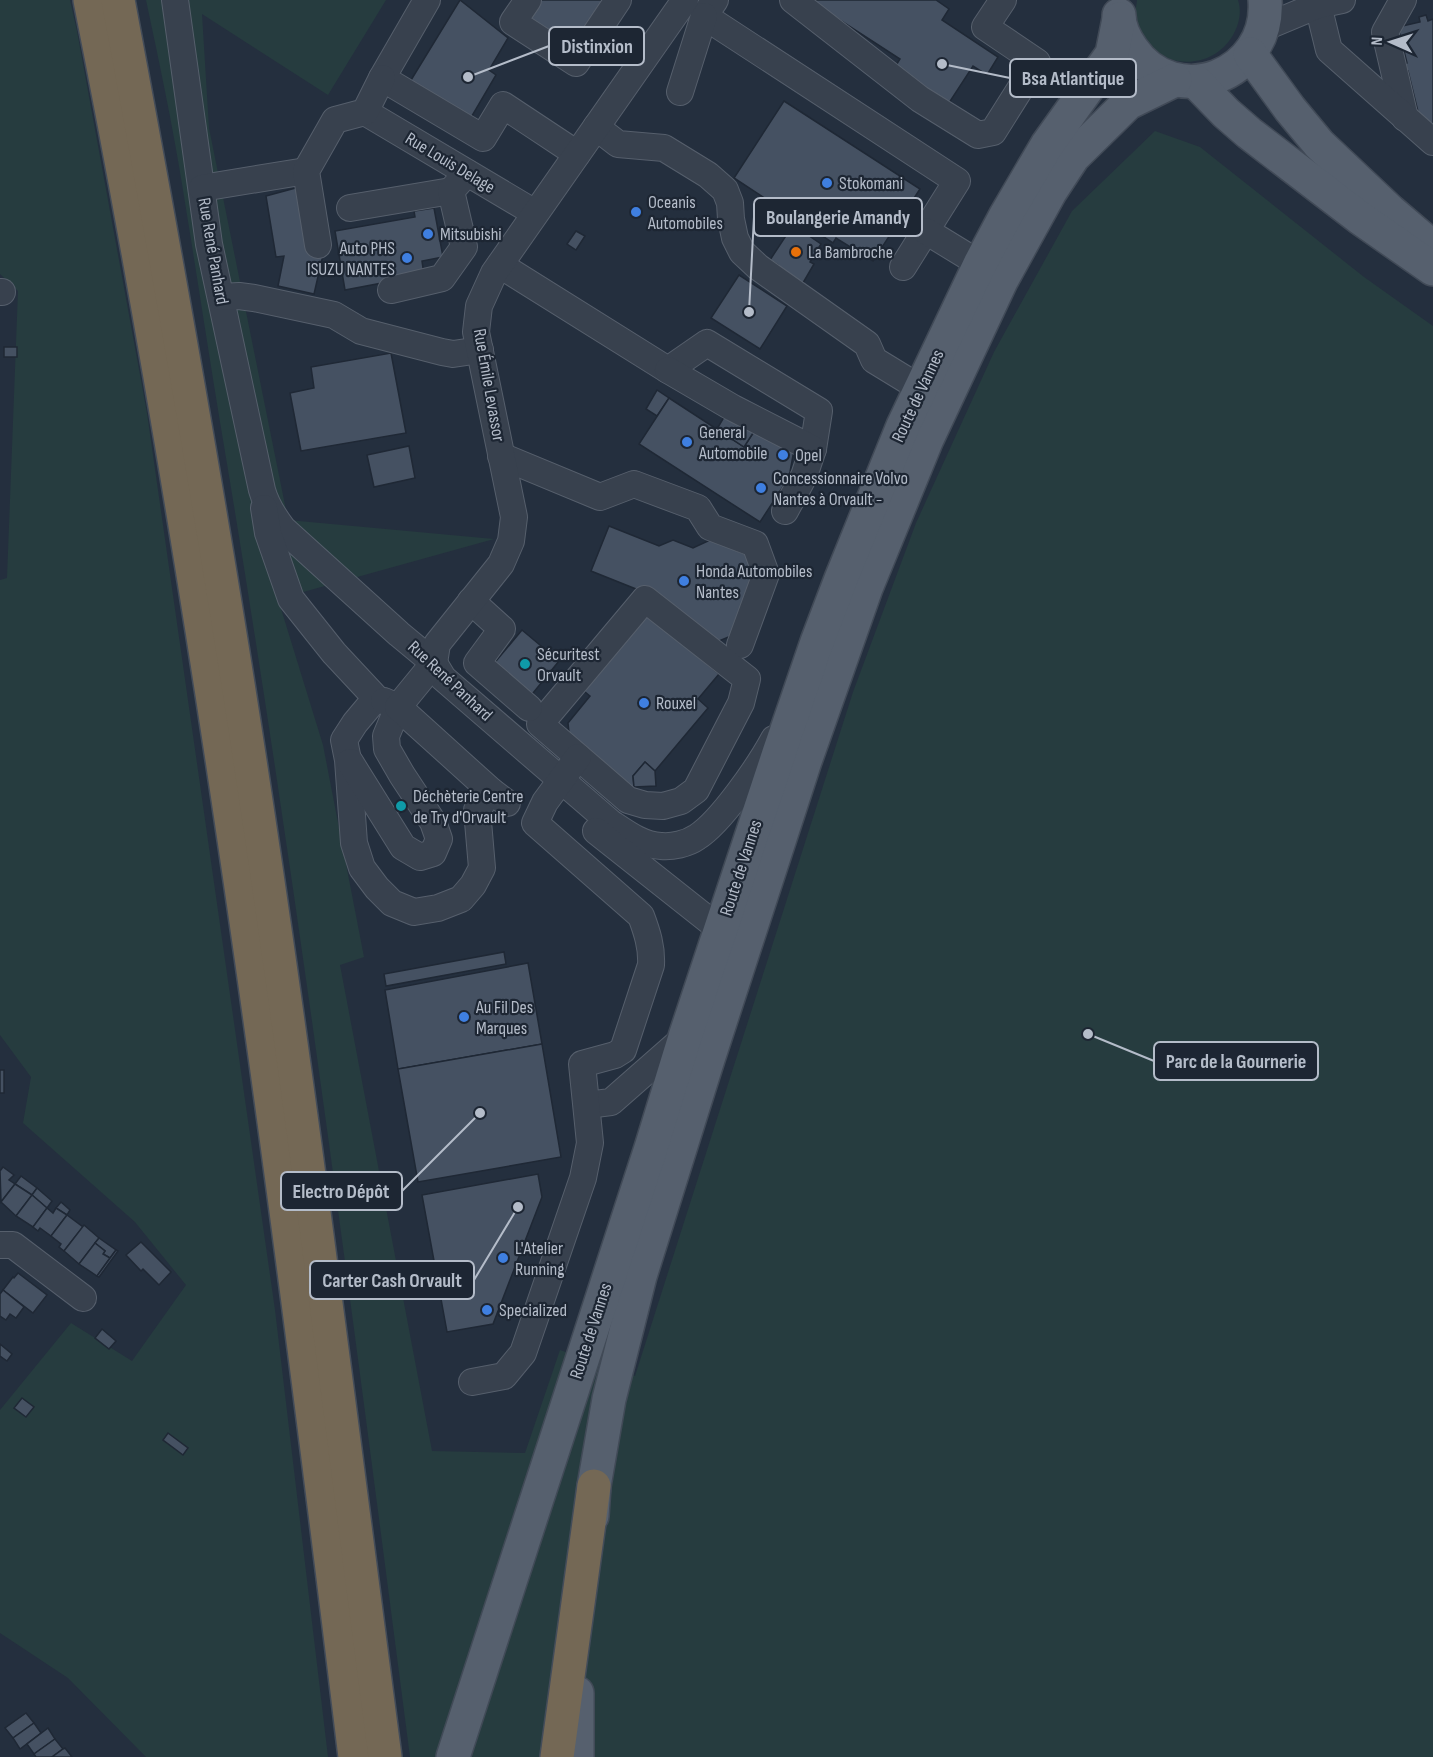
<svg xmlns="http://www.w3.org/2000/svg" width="1433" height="1757" font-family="'Sofia Sans Condensed',sans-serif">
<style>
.green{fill:#263c3f}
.building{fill:#455162;stroke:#1f2835;stroke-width:1.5}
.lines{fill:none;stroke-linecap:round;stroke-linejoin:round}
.minor-casing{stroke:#565f6c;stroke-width:28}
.major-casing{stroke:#414a57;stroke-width:36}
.highway-casing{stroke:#434c59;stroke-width:36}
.minor{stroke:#38414e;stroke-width:26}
.major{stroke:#56606e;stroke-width:33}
.highway{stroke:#746855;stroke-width:33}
.shop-dot{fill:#3f7fe0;stroke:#1d2633;stroke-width:2}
.food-dot{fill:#e8710a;stroke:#1d2633;stroke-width:2}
.culture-dot{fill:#0f9aa8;stroke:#1d2633;stroke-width:2}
.labels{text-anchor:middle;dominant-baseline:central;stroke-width:4.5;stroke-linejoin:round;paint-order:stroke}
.street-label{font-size:18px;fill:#b4bcc9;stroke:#1d2633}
.poi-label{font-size:18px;fill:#b4bcc9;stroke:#1d2633;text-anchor:start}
.leader{fill:none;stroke:#b4bcc9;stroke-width:2}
.callout-dot{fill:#b4bcc9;stroke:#1d2633;stroke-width:2}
.callout{fill:#1d2633;stroke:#b4bcc9;stroke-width:2}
.callout-label{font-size:20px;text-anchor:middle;font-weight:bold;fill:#b4bcc9}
</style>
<rect width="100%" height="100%" fill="#242f3e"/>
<g class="green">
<path d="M0 0H70L77 31 147 413 275 1310 328 1757H146L68 1678 0 1633V1410L71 1323 132 1361 186 1285 135 1222 23 1123 31 1077 0 1035V580L7 578 18 291 0 274Z"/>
<path d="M146 0H386L328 95 202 14 209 128 288 520 494 539 278 599 323 745 364 957 340 965 432 1451 525 1453 560 1350 635 1376 853 692 916 523 994 352 1072 211 1155 131 1200 147 1364 277 1433 326V1757H410C352 1311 295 865 220 422 207 343 195 263 182 184 172 122 159 61 146 0Z"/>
<path d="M1137 0H1238C1242 12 1239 25 1233 35 1207 80 1138 65 1136 14 1135 9 1137 4 1137 0Z"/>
</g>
<g class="building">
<path d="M460 0 508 38 489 70 496 75 469 121 408 85Z"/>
<path d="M539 0H605L573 48 528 17Z"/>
<path d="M809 0H936L949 9 942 20 998 57 987 75 973 66 947 106 893 70 900 59Z"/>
<path d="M1426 15 1428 21 1433 19V129L1420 120 1408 71 1403 72 1401 65 1407 63 1398 27 1420 22 1419 17Z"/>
<path d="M784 101 920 189 873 261 836 238 833 243 734 178Z"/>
<path d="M303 186 323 255 314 294 278 286 284 256 276 257 266 196Z"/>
<path d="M434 208 443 257 422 261 424 275 345 290 335 231 415 217 414 211Z"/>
<path d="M793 225 821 244 810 262 814 264 800 288 775 268 778 265 770 260Z"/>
<path d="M576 231 585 236 576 250 567 244Z"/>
<path d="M739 275 787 306 760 349 711 318Z"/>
<rect x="4" y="347" width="13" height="10"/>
<path d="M391 353 406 433 301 451 290 393 314 388 311 367Z"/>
<path d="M657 390 669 398 657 416 646 409Z"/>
<path d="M669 398 744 447 755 430 794 450 790 472 786 482 760 522 639 444Z"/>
<path d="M724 417 755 430 744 447 717 429Z"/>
<path d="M409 446 415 478 374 487 367 455Z"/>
<path d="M609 526 659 546 673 540 693 548 710 540 748 555 756 572 731 636 719 641 646 593 591 571Z"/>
<path d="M643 611 719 674 698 699 708 708 655 771 645 762 633 776 634 787 624 788 570 743 568 723 590 696 579 687Z"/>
<path d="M522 630 559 661 529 698 491 667Z"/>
<path d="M645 762 655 771 656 786 634 787 633 776Z"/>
<path d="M408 796 413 804 395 816 389 808Z"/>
<path d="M504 952 506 964 386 986 384 974Z"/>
<path d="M528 963 542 1044 398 1069 385 990Z"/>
<path d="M542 1044 561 1157 418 1182 398 1069Z"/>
<rect x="0" y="1070" width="4" height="23"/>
<path d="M3 1167 14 1175 9 1180 15 1184 1 1202 0 1171Z"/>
<path d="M538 1174 542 1197 493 1324 447 1332 422 1195Z"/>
<path d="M21 1176 37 1188 32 1195 15 1184Z"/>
<path d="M15 1184 32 1195 16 1216 1 1202Z"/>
<path d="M37 1188 52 1201 47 1208 32 1195Z"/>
<path d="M32 1195 47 1208 33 1227 16 1216Z"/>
<path d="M61 1202 70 1210 67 1215 56 1208Z"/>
<path d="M47 1208 53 1213 56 1208 67 1215 51 1236 40 1228 38 1231 33 1227Z"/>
<path d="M67 1215 83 1227 64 1251 59 1247 61 1244 51 1236Z"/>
<path d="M84 1225 99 1238 79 1264 64 1251Z"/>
<path d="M99 1238 116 1250 110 1258 103 1254 105 1251 95 1243Z"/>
<path d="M141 1242 171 1272 159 1285 143 1269 141 1271 126 1255Z"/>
<path d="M95 1243 105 1251 103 1254 110 1258 97 1276 79 1264Z"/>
<path d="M116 1250 118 1251 99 1277 97 1276Z"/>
<path d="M18 1273 47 1295 33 1313 3 1290 13 1277 14 1278Z"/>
<path d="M3 1290 24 1307 16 1318 10 1314 6 1320 0 1316V1294Z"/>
<path d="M102 1329 116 1341 109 1349 95 1338Z"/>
<path d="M0 1344 12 1354 7 1361 0 1356Z"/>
<path d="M22 1398 34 1407 26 1417 14 1408Z"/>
<path d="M168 1433 188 1448 183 1455 163 1440Z"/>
<path d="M26 1713 34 1723 13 1738 5 1728Z"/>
<path d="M34 1723 41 1733 20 1749 13 1738Z"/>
<path d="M48 1728 55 1739 34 1754 27 1744Z"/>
<path d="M55 1739 63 1749 52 1757H36L34 1754Z"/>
<path d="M65 1748 72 1757H52L63 1749Z"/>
</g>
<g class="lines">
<g class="minor-casing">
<g id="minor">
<path d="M175 0 209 244 262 490C266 505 274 517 283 529L399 634 434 663 443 678 611 823C626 833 642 845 661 846 672 847 687 844 697 837 721 822 760 765 774 739"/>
<path d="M427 0 382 78 483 138 503 105 577 154"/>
<path d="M528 0 513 22 576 63 618 0"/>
<path d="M715 0 704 16 957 181 903 267"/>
<path d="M793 0 920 99 978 135 993 132 1037 62 985 27 1003 0"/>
<path d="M1403 0 1385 32 1405 118"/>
<path d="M1318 5 1329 50 1433 142"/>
<path d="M1263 28 1318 5 1342 0"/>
<path d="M680 92 704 16"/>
<path d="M365 112 535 213"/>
<path d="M596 127 618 144 664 148 708 175 725 190 730 203 731 219 735 238 742 252 758 267 867 344 874 360 910 382 921 387"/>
<path d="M202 188 306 171"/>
<path d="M350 208 451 191"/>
<path d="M926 231 980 264"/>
<path d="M318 245 306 171 335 120 365 112 382 78"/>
<path d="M500 265 668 370 707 343 819 411 813 449 804 476 785 511"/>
<path d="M391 290 442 278 464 247 451 191 467 173"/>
<path d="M0 292H2"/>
<path d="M221 297 239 296 254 298 334 315 361 331 442 352 453 354 480 350"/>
<path d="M668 370 733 408 813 449"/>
<path d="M501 456 600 497 634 484 698 508 710 527 755 544 766 574 740 645"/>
<path d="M264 508 268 533 291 599 334 653 376 698 355 723 344 740 348 760 354 843 362 868 377 888 392 903 414 912 438 908 461 899 473 885 482 868 477 810 491 791"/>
<path d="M645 599 747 679 741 703 696 790 681 801 663 806 645 805 628 800 540 724Z"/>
<path d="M471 601 502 629 477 663 529 708"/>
<path d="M350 762 403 847 420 857 433 853 439 839 433 822 402 775 387 749 386 736 398 707 384 701"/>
<path d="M507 803 491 791 398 707 434 663 437 644 501 564 511 541 514 517 476 332 479 306 494 273 685 0"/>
<path d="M596 831 721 930"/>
<path d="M587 1105 611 1102 685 1037"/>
<path d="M0 1245H13L83 1298"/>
<path d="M472 1382 504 1376 523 1353 583 1178 590 1143 582 1064 615 1055 623 1050 651 965C652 947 647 932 641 916L535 823 545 802 578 757"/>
</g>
</g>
<g class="major-casing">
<g id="major">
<path d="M1119 15C1119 27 1125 39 1132 49 1175 112 1271 76 1265 0"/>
<path d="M1250 54 1290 109 1319 144 1390 211 1424 240"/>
<path d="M1196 82 1226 113 1249 133 1360 218 1433 269"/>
<path d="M592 1516 594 1486 609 1399 640 1276 708 1059 805 761 866 588 927 439 1001 281 1050 192 1073 157 1128 103 1175 80"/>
<path d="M453 1757 651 1148 685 1037 779 753 817 642 841 579 903 426 980 264 1006 215 1047 145 1112 54 1119 19"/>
<path d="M577 1757V1693"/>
</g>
</g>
<g class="highway-casing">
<g id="highway">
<path d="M90 0C206 581 284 1169 355 1757"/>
<path d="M118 0C168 266 216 533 256 801 304 1119 343 1438 385 1757"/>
<path d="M557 1757 594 1486"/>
</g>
</g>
<use href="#minor" class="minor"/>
<use href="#major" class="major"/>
<use href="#highway" class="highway"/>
</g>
<g class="shop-dot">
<circle cx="827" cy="183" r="6"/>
<circle cx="636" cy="212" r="6"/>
<circle cx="428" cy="234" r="6"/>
<circle cx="407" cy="258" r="6"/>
<circle cx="687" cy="442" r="6"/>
<circle cx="783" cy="455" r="6"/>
<circle cx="761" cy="488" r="6"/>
<circle cx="684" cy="581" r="6"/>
<circle cx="644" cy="703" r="6"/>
<circle cx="464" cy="1017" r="6"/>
<circle cx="503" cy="1258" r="6"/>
<circle cx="487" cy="1310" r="6"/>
</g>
<circle class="food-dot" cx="796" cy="252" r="6"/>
<g class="culture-dot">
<circle cx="525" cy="664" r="6"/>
<circle cx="401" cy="806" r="6"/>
</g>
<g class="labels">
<g class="street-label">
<text transform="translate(450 163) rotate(31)">Rue Louis Delage</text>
<text transform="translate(213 251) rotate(80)">Rue René Panhard</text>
<text transform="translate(489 385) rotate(80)">Rue Émile Levassor</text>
<text transform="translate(918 396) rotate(-65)">Route de Vannes</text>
<text transform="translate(450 681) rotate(43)">Rue René Panhard</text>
<text transform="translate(741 868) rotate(-72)">Route de Vannes</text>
<text transform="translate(591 1331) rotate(-72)">Route de Vannes</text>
</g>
<g class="poi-label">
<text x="839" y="183">Stokomani</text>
<text x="648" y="202">Oceanis<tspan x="648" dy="21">Automobiles</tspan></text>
<text x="440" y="234">Mitsubishi</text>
<text x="395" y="248" text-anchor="end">Auto PHS<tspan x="395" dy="21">ISUZU NANTES</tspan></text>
<text x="808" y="252">La Bambroche</text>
<text x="699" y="432">General<tspan x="699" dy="21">Automobile</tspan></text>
<text x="795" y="455">Opel</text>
<text x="773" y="478">Concessionnaire Volvo<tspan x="773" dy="21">Nantes à Orvault -</tspan></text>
<text x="696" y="571">Honda Automobiles<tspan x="696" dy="21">Nantes</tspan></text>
<text x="537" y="654">Sécuritest<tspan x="537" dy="21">Orvault</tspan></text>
<text x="656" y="703">Rouxel</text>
<text x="413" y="796">Déchèterie Centre<tspan x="413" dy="21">de Try d'Orvault</tspan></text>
<text x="476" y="1007">Au Fil Des<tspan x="476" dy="21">Marques</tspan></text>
<text x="515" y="1248">L'Atelier<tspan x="515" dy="21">Running</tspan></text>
<text x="499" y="1310">Specialized</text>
</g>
</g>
<path class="leader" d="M468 77L549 46M942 64L1010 78M749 312L754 217M1088 1034L1154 1061M480 1113L402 1191M518 1207L474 1280"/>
<g class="callout-dot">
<circle cx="468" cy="77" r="6"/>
<circle cx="942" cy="64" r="6"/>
<circle cx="749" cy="312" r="6"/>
<circle cx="1088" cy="1034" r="6"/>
<circle cx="480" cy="1113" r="6"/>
<circle cx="518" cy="1207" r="6"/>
</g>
<g class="callout">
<rect x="549" y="27" width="95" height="38" rx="6"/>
<rect x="1010" y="59" width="126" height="38" rx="6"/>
<rect x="754" y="198" width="168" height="38" rx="6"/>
<rect x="1154" y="1042" width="164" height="38" rx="6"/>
<rect x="281" y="1172" width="121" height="38" rx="6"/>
<rect x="310" y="1261" width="164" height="38" rx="6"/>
</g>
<g class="callout-label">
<text x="597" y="53">Distinxion</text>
<text x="1073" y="85">Bsa Atlantique</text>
<text x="838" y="224">Boulangerie Amandy</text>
<text x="1236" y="1068">Parc de la Gournerie</text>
<text x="341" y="1198">Electro Dépôt</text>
<text x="392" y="1287">Carter Cash Orvault</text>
</g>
<g transform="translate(1391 42) rotate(273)" stroke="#1d2633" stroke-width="4.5" paint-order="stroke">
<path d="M0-4.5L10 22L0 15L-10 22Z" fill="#b4bcc9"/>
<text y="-9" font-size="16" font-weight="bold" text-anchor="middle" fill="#b4bcc9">N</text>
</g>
</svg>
